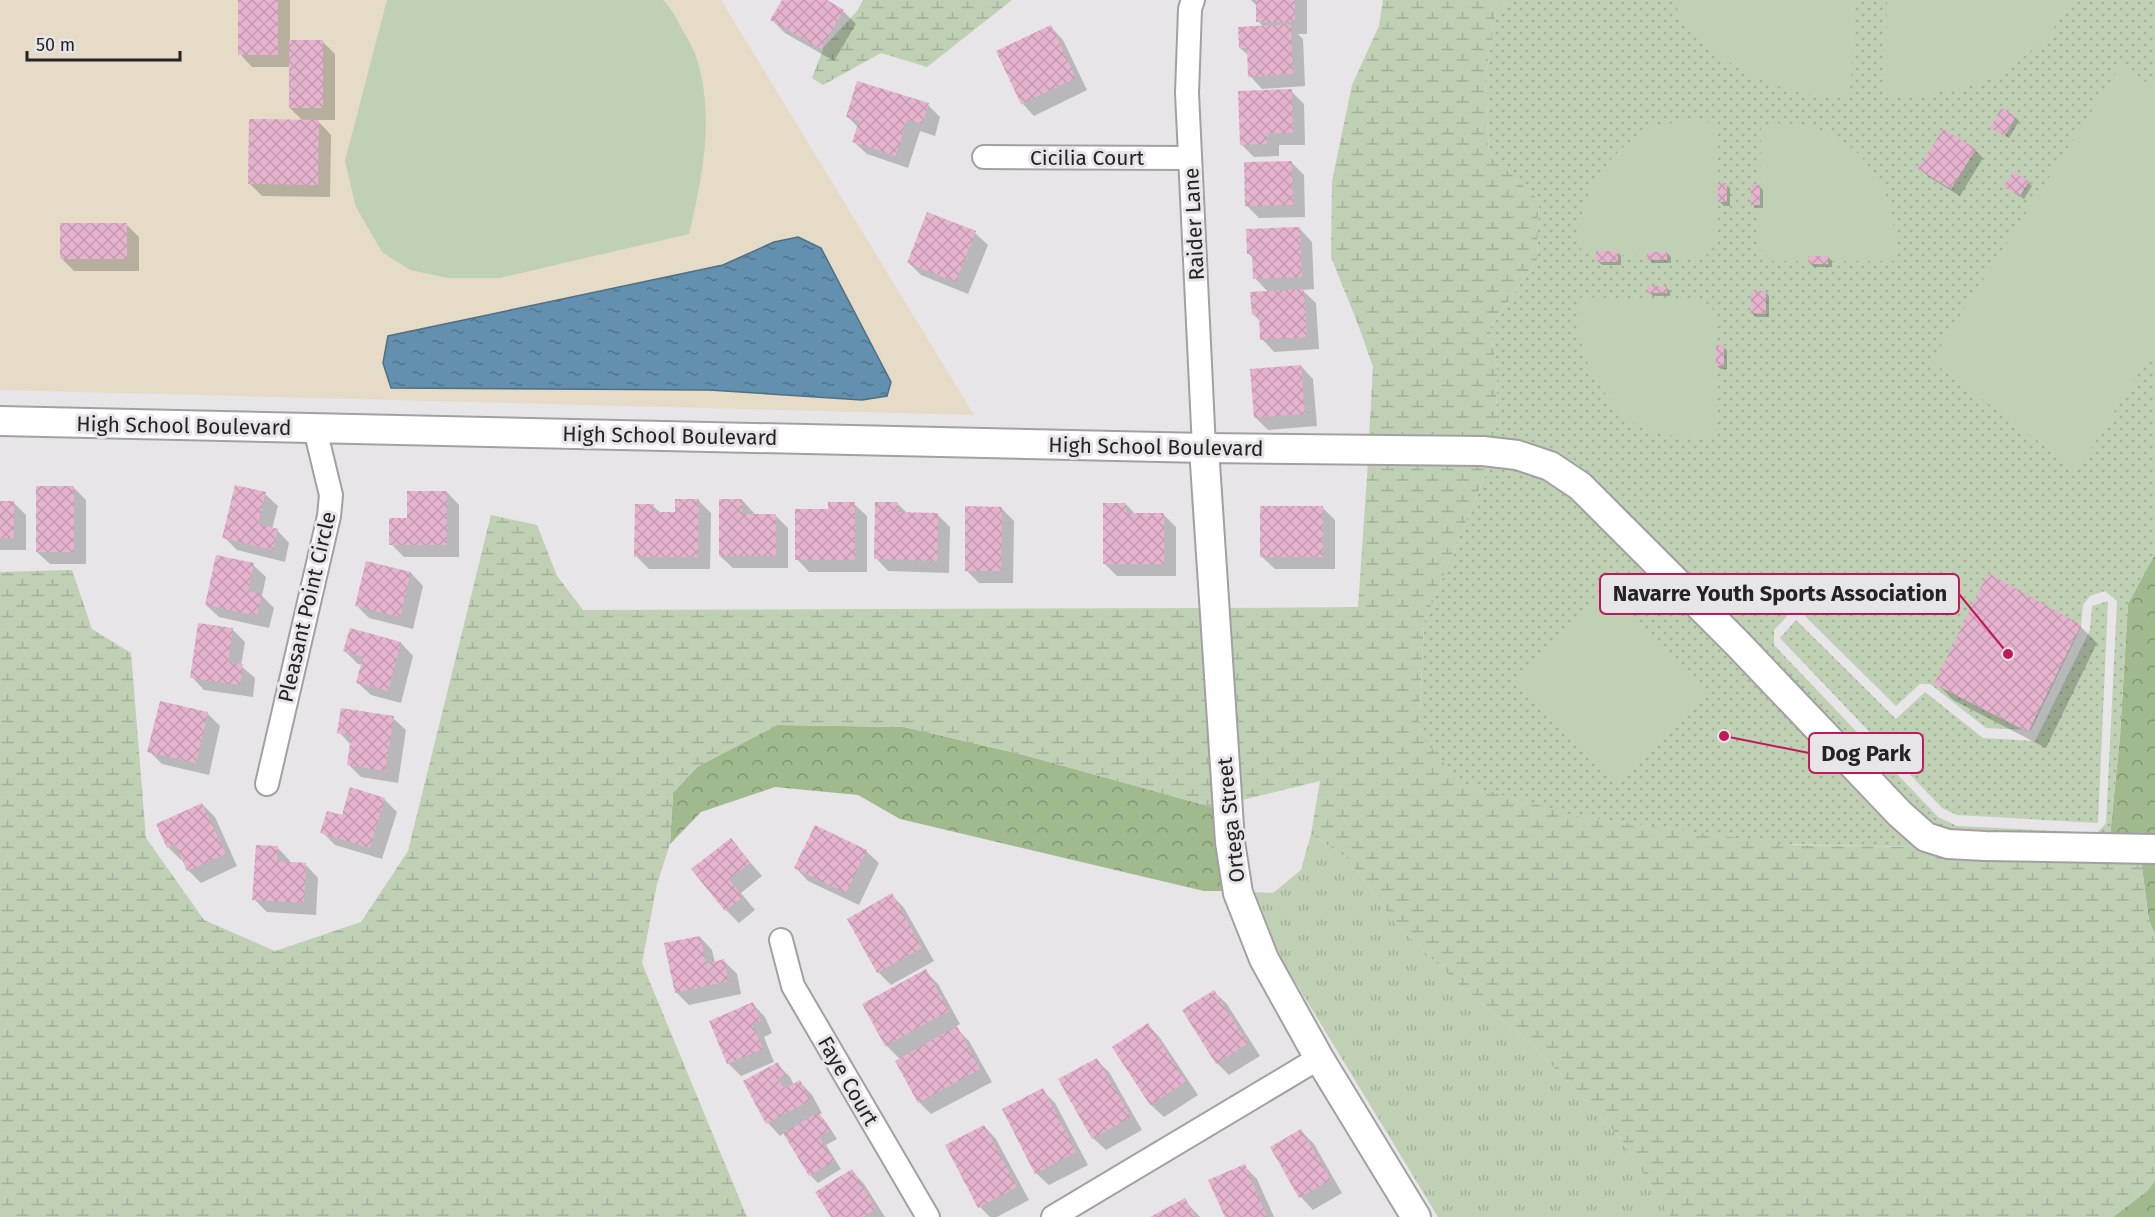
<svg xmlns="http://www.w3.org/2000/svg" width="2155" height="1217" font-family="'Fira Sans',sans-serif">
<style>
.education{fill:#e5dbc6}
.grass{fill:url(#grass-tufts)}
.forest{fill:url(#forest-crowns)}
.wetland{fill:url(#wetland-marsh)}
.park{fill:url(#park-dots);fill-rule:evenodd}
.garden{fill:#bfd0b4}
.water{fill:url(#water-ripples);stroke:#4f6f85;stroke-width:1.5}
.shadow{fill:#0003}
.building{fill:url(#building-cross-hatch)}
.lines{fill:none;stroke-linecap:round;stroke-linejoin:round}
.minor-casing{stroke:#a2a0a3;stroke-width:26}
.tertiary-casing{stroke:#a2a0a3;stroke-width:32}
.minor{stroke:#fff;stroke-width:22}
.tertiary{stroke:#fff;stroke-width:28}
.labels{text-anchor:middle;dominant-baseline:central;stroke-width:6;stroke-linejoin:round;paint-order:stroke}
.street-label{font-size:21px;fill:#242324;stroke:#e7e5e8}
.leader{fill:none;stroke:#c2185b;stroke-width:2}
.callout-dot{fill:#c2185b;stroke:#e7e5e8;stroke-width:2}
.callout{fill:#e7e5e8;stroke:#c2185b;stroke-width:2}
.callout-label{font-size:22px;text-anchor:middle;font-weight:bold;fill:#242324}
</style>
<defs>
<pattern id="grass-tufts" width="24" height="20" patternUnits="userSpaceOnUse" patternTransform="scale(1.5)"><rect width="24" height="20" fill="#bfd0b4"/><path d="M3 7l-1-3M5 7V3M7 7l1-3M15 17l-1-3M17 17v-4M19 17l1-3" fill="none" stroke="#a4b29b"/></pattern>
<pattern id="forest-crowns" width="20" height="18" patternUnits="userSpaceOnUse" patternTransform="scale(1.5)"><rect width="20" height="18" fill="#a0ba8e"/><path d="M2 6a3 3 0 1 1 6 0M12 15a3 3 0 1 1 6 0" fill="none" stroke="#829774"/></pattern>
<pattern id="wetland-marsh" width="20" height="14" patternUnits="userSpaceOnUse" patternTransform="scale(1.5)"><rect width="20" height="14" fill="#bfd0b4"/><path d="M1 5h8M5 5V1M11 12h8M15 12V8" fill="none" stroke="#a4b29b"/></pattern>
<pattern id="park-dots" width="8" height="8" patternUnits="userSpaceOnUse" patternTransform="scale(1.5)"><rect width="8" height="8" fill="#bfd0b4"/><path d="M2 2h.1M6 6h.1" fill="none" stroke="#a4b29b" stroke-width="1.8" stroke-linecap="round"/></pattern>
<pattern id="water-ripples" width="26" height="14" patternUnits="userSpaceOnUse" patternTransform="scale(1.5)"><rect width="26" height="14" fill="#6290ae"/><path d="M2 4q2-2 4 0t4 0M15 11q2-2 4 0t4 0" fill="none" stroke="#51758d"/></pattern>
<pattern id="building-cross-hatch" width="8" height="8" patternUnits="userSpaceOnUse" patternTransform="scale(1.5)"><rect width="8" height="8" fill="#e5b3ce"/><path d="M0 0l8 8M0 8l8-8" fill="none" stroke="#c49ab1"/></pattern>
</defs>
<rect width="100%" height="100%" fill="#e7e5e8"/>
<path class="education" d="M0 0H721L974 415 0 390Z"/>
<path class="grass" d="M1311 834 1347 858 1397 925 1457 983 1532 1044 1622 1140 1671 1217H1438L1262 927 1249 892 1273 893 1301 870Z"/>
<g class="forest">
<path d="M2155 554V837L2110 836 2120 736 2128 604Z"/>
<path d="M777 725 904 727 1024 755 1212 807 1217 806 1227 891H1204L900 819 858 795 775 787 701 812 670 844 673 793 697 767Z"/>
<path d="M2141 860 2155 861V934L2149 921Z"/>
<path d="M2155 1181V1217H2113L2147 1191Z"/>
</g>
<g class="wetland">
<path d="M863 0H1012L927 67 881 53 823 85 812 78 824 47 857 11Z"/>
<path d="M1383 0H1509L1496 13 1485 83 1489 153 1539 200 1537 260 1490 328 1497 368 1496 440 1369 438 1373 367 1359 327 1331 257 1332 181 1352 85 1379 26Z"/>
<path d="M1368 462 1490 464 1424 623 1419 733 1569 813 1577 816 1795 845 1922 847 2141 860 2149 921 2155 934V1181L2147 1191 2113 1217H1671L1622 1140 1532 1044 1457 983 1397 925 1347 858 1311 834 1320 781 1238 801 1225 608 1358 607Z"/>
<path d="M491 515 537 525 557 576 583 610 1204 608 1217 806 1212 807 1024 755 904 727 777 725 697 767 673 793 670 844 657 884 642 963 747 1217H0V572L72 570 92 629 131 653 146 838 204 920 275 951 361 922 408 851Z"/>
</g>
<g class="park">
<path d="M1509 0H2155V554L2128 604 2120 736 2110 836 1949 832 1931 826 1585 475 1496 440 1497 368 1490 328 1537 260 1539 201 1489 153 1485 83 1496 13ZM2105 591 2117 601 2106 823 2097 833 1957 826 1938 817 1774 645V630L1790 613H1802L1896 706 1920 684H1930L1986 728 2031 730 2081 627 2083 605 2090 596Z"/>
<path d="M1490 464 1515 467 1546 477 1574 496 1922 847 1773 844 1768 842 1577 816 1460 783 1419 733 1424 623Z"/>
<path d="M2108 601 2098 823 1957 815 1942 808 1780 638 1796 620 1896 719 1925 692 1983 738 2035 741 2090 630 2092 606Z"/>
</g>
<g class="garden">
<path d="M387 0H663C672 9 677 20 683 31 687 38 691 44 694 51 716 109 703 176 689 234L499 278H448L410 270 382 252 356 207 345 161Z"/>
<path d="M1672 0H1855L1850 95C1780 101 1707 63 1672 0Z"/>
<path d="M1887 0H2071L2048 38 1998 76 1972 85 1924 96H1885Z"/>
<path d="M2121 65 2155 88V348L2077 470 1931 361Z"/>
<path d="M1682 121 1718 123V242L1704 258 1582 254C1581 247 1579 238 1579 231 1582 189 1616 142 1655 127 1663 124 1673 123 1682 121Z"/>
<path d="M1784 123C1802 125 1822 128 1837 137 1879 164 1900 212 1894 261H1772L1759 248 1761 125Z"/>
<path d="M1581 297 1703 300 1717 313 1714 436C1687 439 1652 436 1629 420 1622 414 1616 406 1610 399 1585 370 1574 335 1581 297Z"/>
<path d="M1605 590 1706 692 1620 783 1516 680Z"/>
</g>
<path class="water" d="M798 237 821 248 891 382 887 396 862 400 709 390 391 388 383 363 388 336 723 265 774 242Z"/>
<g class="shadow">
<path d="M240 0H290V41H322L335 54V120H317L331 135 330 197 262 196 249 183 304 122 290 108V67H252L240 54Z"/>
<path d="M784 0H824L843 11 856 24 834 61 785 33 772 20Z"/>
<path d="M1251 0H1307V34H1298L1303 39 1305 86 1262 89 1250 76 1249 56 1240 48 1264 27 1258 21V7Z"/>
<path d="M1051 27 1063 40 1087 90 1034 116 1022 103Z"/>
<path d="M1291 91 1304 104 1305 145H1279V156L1254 157 1242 145Z"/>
<path d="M928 105 940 117 935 136 920 131 908 168 867 154 854 142 858 127 847 116Z"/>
<path d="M2015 117 2019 121 2009 138 1996 131Z"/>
<path d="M1975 150 1983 158 1960 196 1929 177 1920 169Z"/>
<path d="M1291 162 1304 175 1305 217 1259 218 1246 205Z"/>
<path d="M2028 182 2032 186 2024 199 2006 187Z"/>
<path d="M1726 185 1730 188V206H1724L1720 202Z"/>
<path d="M1759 186 1763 190V208H1756L1753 204Z"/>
<path d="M127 225 139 237V271H74L62 259Z"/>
<path d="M1300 229 1312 242 1314 289 1302 290 1316 303 1319 349 1274 352 1262 339 1261 322 1253 314 1269 293 1255 278 1254 259 1248 253Z"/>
<path d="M975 233 988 245 968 294 921 275 908 262Z"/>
<path d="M1617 252 1621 256V265H1602L1598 261Z"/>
<path d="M1667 253 1671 257V263H1652L1649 259Z"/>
<path d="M1828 257 1832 261V267H1814L1810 263Z"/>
<path d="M1666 287 1670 291V296H1653L1649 292Z"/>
<path d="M1766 292 1769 296V317H1756L1752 313Z"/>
<path d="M1723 347 1727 350V369H1721L1717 366Z"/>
<path d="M1301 366 1313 379 1317 426 1268 430 1255 417Z"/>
<path d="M74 488 86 500V564H50L37 552Z"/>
<path d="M447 492 459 505V557H404L391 544 408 519Z"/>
<path d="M265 494 278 506 272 529 277 530 289 543 285 562 237 550 224 537Z"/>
<path d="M698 500 711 513 710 569H649L636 556 653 506 661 513 676 514Z"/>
<path d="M742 500 754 513V515H775L788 528V568H733L720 556Z"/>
<path d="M0 502H13L26 515V550H0Z"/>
<path d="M854 504 867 516V572H809L797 559 830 510Z"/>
<path d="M898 504 907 513 937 514 950 527 949 573 888 571 876 558Z"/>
<path d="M1126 504 1136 515H1164L1176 527V576H1117L1104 563Z"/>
<path d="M1322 507 1335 520V569H1275L1262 557Z"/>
<path d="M1001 508 1014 521 1013 583H979L966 570Z"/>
<path d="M367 562 411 573 423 586 413 629 369 618 356 605Z"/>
<path d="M253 565 266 577 262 596 274 608 269 628 219 617 206 605Z"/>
<path d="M2080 626 2097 643 2046 748 1953 700 1936 683Z"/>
<path d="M232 629 245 642 241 666 255 678 253 697 204 690 192 677Z"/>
<path d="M401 643 413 656 401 703 371 695 358 683 363 665 358 664 345 651Z"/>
<path d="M207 713 220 726 209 775 162 764 149 751Z"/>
<path d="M393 718 406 730 398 783 361 777 348 764 351 745 339 732Z"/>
<path d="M384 799 397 812 382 859 335 845 322 832 343 817Z"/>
<path d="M202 804 215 817 237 866 201 883 188 870 183 859 181 860 168 847Z"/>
<path d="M731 840 762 876 741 893 755 910 739 923 726 910 694 869Z"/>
<path d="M278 848 290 861V864L306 865 318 878 316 915 267 912 254 899Z"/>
<path d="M866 851 879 863 859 905 808 881 796 868Z"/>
<path d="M892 895 904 908 934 961 891 985 878 972Z"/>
<path d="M700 937 712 950 715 963 724 961 737 974 741 994 689 1005 676 992Z"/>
<path d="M925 971 938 984 960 1024 955 1027 969 1041 992 1082 931 1114 919 1102 900 1059 886 1045Z"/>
<path d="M1214 992 1227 1004 1260 1056 1229 1075 1217 1063Z"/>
<path d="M753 1004 765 1017 772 1033 764 1037 774 1062 741 1076 728 1063Z"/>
<path d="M1148 1025 1160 1038 1198 1095 1164 1117 1151 1105 1114 1047Z"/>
<path d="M1096 1060 1109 1072 1142 1130 1106 1150 1093 1138Z"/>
<path d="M777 1064 790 1077 794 1085 800 1082 812 1095 822 1113 819 1114 826 1122 837 1139 826 1145 841 1169 818 1183 810 1175 784 1133 780 1136 768 1123Z"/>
<path d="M1042 1090 1055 1103 1088 1165 1049 1185 1036 1173Z"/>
<path d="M984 1126 996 1139 1029 1200 997 1217H990L980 1207Z"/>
<path d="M1301 1131 1314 1144 1342 1193 1313 1210 1301 1197Z"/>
<path d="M1244 1166 1257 1179 1274 1217H1226Z"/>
<path d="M852 1171 864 1184 885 1217H833Z"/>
<path d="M1184 1200 1200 1217H1153Z"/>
</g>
<g class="building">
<rect x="238" y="0" width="40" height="55"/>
<path d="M782 0H827L844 10 821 49 770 20Z"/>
<rect x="1256" y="0" width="39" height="22"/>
<path d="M1291 24 1293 74 1248 77 1247 48H1239L1238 27Z"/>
<path d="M1051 25 1076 78 1021 104 996 51Z"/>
<rect x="289" y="40" width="34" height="68"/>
<path d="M857 81 929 103 922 124 907 119 896 156 852 142 859 121 846 117Z"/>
<path d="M1292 89 1293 133H1267V144L1240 145 1238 91Z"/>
<path d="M2001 108 2016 116 2005 136 1990 128Z"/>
<path d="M249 119 319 120 318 185 248 184Z"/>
<path d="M1943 129 1976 149 1951 189 1918 169Z"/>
<path d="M1292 161 1293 205 1245 206 1244 162Z"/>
<path d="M2013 172 2029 181 2020 196 2004 187Z"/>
<rect x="1718" y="183" width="9" height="19"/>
<rect x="1751" y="185" width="9" height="20"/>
<path d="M927 212 976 231 956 282 907 263Z"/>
<rect x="60" y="223" width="67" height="36"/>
<path d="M1300 227 1302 277 1253 279 1252 253 1247 254 1246 229Z"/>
<rect x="1596" y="251" width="22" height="11"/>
<rect x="1647" y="252" width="20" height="8"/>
<path d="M1808 256H1828V264H1809Z"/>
<rect x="1647" y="286" width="20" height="7"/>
<path d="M1304 289 1307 337 1260 340 1259 315H1252L1250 292Z"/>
<path d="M1751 291H1766V314L1751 313Z"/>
<rect x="1716" y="345" width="8" height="21"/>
<path d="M1301 365 1305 414 1254 418 1250 369Z"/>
<path d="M235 485 266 492 258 524 278 529 273 550 222 538Z"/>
<rect x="36" y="486" width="38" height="66"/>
<path d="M407 491H447V545H389V518H407Z"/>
<path d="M675 499H699L698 557H634L635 504H654V512H675Z"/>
<path d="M719 499H742V514H776V556H719Z"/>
<rect x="0" y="501" width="14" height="37"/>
<path d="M828 502H855V560H795V509H828Z"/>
<path d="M875 502H898V512L938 513 937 561 874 559Z"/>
<path d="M1103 503H1126V513H1164V564H1103Z"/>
<path d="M965 506 1002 507 1001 571H965Z"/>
<rect x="1260" y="506" width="63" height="51"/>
<path d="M216 555 254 563 248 591 262 594 257 616 205 605Z"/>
<path d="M366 561 411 572 400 617 355 606Z"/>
<path d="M1988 573 2081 625 2028 732 1934 684Z"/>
<path d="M198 623 233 628 228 662 243 664 240 685 190 678Z"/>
<path d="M350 628 401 642 388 691 356 683 363 657 343 651Z"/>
<path d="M160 701 208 712 196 763 147 752Z"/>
<path d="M341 708 394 716 385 771 347 765 351 735 337 733Z"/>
<path d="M350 787 385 798 370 848 320 833 327 811 342 815Z"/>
<path d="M202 803 226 854 187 871 175 844 167 848 156 824Z"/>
<path d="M815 825 867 850 846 893 794 868Z"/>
<path d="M731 838 751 863 729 879 743 897 725 911 691 869Z"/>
<path d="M256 845 278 846 277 861 306 863 304 903 252 900Z"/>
<path d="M892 893 922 948 877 973 847 919Z"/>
<path d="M700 936 706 964 724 959 729 981 675 993 664 943Z"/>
<path d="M926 969 949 1011 885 1046 862 1004Z"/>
<path d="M1214 990 1248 1043 1216 1064 1182 1010Z"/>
<path d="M753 1002 761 1021 752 1024 763 1049 727 1064 709 1021Z"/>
<path d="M1148 1023 1186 1082 1150 1105 1112 1047Z"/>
<path d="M957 1026 980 1069 918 1103 895 1061Z"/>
<path d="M1097 1058 1131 1117 1092 1139 1058 1079Z"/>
<path d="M778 1062 785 1076 778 1079 784 1089 800 1080 811 1100 766 1124 743 1081Z"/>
<path d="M1043 1088 1076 1152 1035 1174 1002 1109Z"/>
<path d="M819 1112 830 1130 819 1137 834 1161 809 1176 783 1133Z"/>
<path d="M984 1125 1017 1187 978 1208 945 1145Z"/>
<path d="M1301 1129 1331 1180 1299 1198 1270 1147Z"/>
<path d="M1245 1164 1267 1217H1225L1208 1180Z"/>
<path d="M852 1169 876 1209 864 1217H831L815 1192Z"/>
<path d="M1185 1198 1196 1217H1150Z"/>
</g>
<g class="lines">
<g class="minor-casing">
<g id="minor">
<path d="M1193 0 1190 9 1187 93 1204 448"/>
<path d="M984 157 1190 158"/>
<path d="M267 784 329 516 331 495 315 429"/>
<path d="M781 940 793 986 928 1217"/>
<path d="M1053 1217 1319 1058"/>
</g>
</g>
<g class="tertiary-casing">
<g id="tertiary">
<path d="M0 421 1204 448 1483 451 1517 455 1550 466 1580 486 1737 643 1900 814 1926 837 1948 844 1985 846 2155 849"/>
<path d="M1204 448 1230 842 1238 893 1264 959 1319 1058 1416 1217"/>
</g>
</g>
<use href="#minor" class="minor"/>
<use href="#tertiary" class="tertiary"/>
</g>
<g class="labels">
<g class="street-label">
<text x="1087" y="158">Cicilia Court</text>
<text transform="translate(1194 224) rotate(-93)">Raider Lane</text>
<text transform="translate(184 426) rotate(1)">High School Boulevard</text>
<text transform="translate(670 436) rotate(1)">High School Boulevard</text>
<text transform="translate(1156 447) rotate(1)">High School Boulevard</text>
<text transform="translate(307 607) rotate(-77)">Pleasant Point Circle</text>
<text transform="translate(1231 820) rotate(-96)">Ortega Street</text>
<text transform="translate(848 1081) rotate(60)">Faye Court</text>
</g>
</g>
<path class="leader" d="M2008 654L1959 594M1724 736L1809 753"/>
<g class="callout-dot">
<circle cx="2008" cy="654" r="6"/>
<circle cx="1724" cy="736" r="6"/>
</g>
<g class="callout">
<rect x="1600" y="574" width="359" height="40" rx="6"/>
<rect x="1809" y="733" width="114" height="40" rx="6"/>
</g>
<g class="callout-label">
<text x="1780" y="601">Navarre Youth Sports Association</text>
<text x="1866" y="761">Dog Park</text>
</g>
<path d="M27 51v9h153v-9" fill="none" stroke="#242324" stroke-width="3"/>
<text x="36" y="51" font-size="18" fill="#242324" stroke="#e7e5e8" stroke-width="4.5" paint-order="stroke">50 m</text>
</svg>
